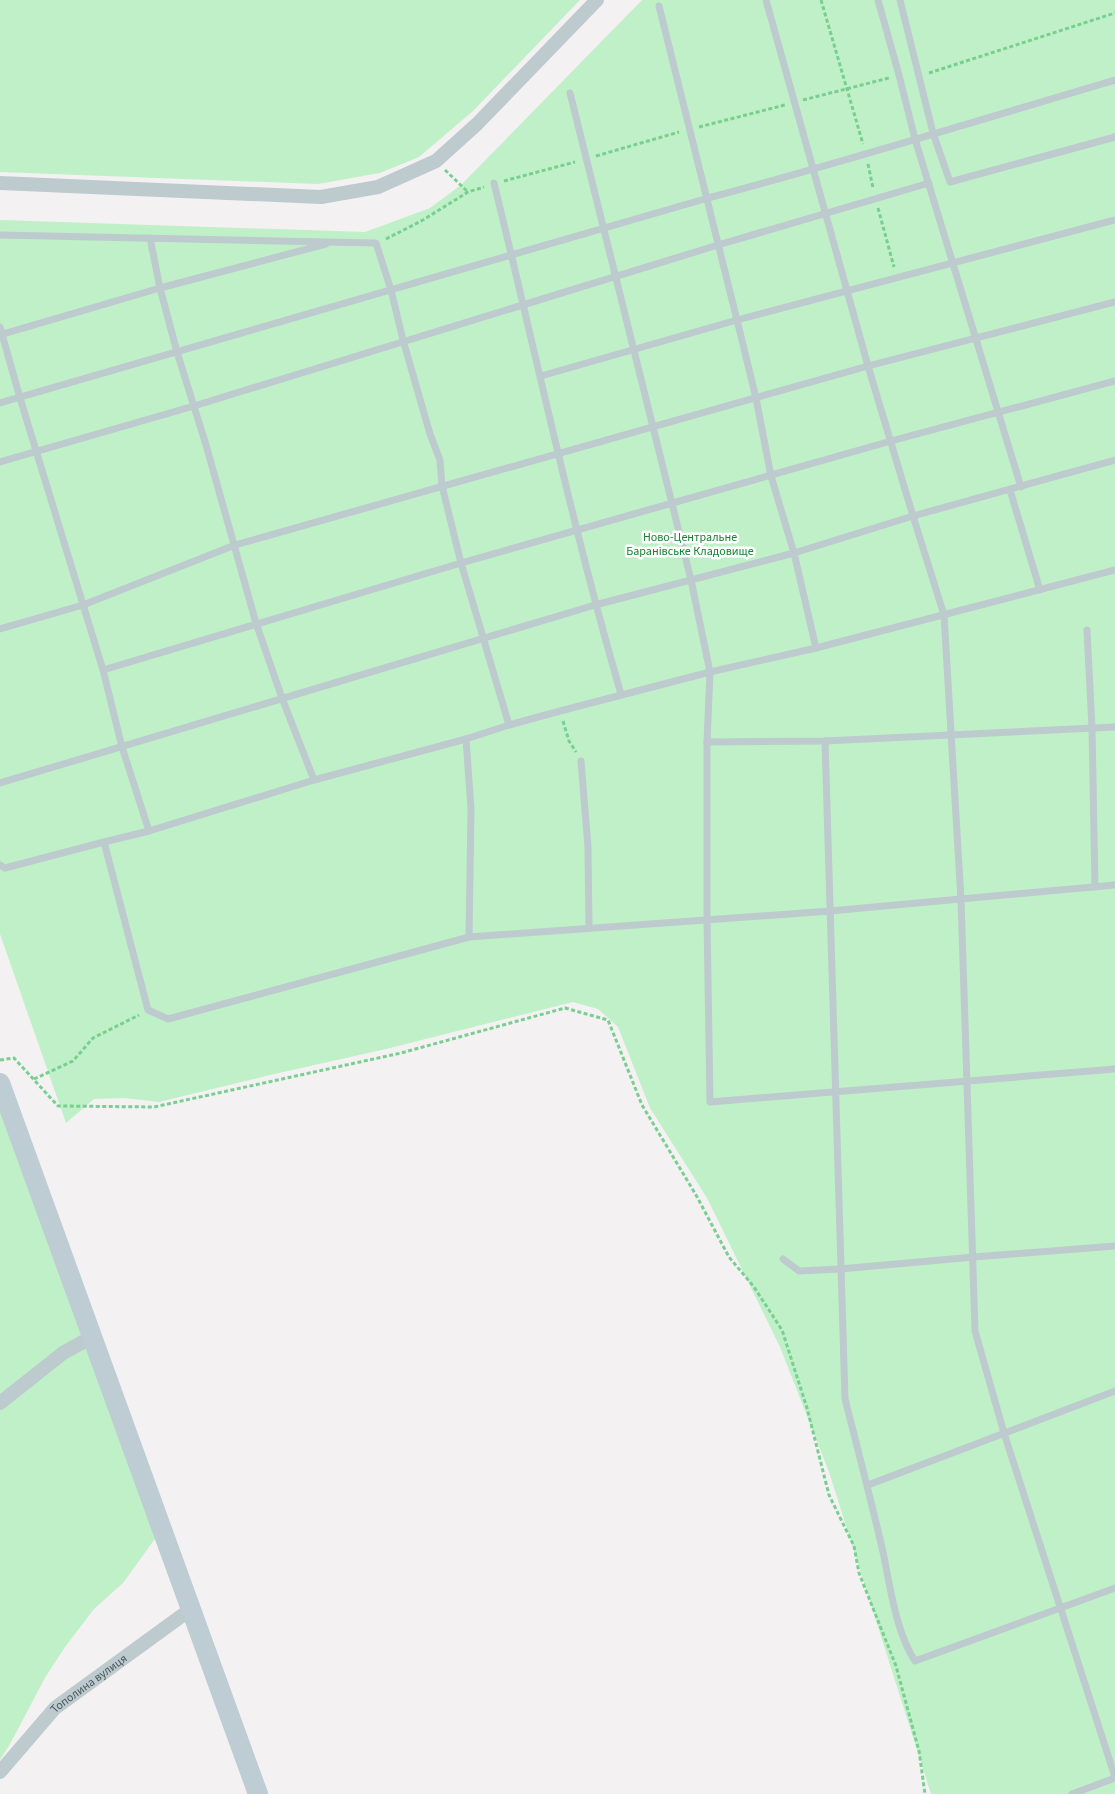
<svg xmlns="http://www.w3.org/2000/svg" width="1115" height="1794" font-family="'Source Sans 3',sans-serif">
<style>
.green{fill:#c0f0c8}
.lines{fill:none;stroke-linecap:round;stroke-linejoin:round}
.path{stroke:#78cf90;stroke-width:3;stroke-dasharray:4 2.5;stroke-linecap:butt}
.lane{stroke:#bdcace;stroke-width:7}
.street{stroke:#bdcace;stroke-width:14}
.secondary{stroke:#bdcdd3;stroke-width:20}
.labels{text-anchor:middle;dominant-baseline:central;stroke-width:5;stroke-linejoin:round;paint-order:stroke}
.park-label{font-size:12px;fill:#168333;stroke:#fff}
.street-label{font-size:12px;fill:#495a5f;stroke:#fff}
</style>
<rect width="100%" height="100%" fill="#f4f1f2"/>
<g class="green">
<path d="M0 0H580L473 111 419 157 380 173 318 184 0 172Z"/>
<path d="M642 0H1115V1794H931L829 1472 780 1347 707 1198 650 1108 618 1027 598 1009 573 1002 386 1049 270 1075 159 1102 124 1098 94 1099 66 1123 0 934V220L365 232 430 208 461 185Z"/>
<path d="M0 1083 162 1529 123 1583 94 1609 65 1647 46 1676 10 1744 0 1760Z"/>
</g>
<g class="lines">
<g class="path">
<path d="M821 0 863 144"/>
<path d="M929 73 1115 13"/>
<path d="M803 100 889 78"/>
<path d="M699 127 785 105"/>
<path d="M596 156 679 132"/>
<path d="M868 164 873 188"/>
<path d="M445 170 468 192"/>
<path d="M504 181 575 162"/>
<path d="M878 208 894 267"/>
<path d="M386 239 423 220 468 192 484 187"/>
<path d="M563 721 569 741 576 752"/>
<path d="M0 1060 14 1058 58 1106 154 1107 401 1053 565 1008 608 1020 642 1105 696 1195 729 1257 754 1287 782 1330 807 1408 829 1495 854 1546 859 1573 896 1666 919 1751 925 1794"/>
<path d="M34 1079 73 1061 93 1038 139 1015"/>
</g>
<g class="lane">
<path d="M766 0 868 366 913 516 944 615 961 900 975 1331 1004 1433 1115 1777"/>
<path d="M878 0 899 75 915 139 1021 487"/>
<path d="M900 0 933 133 950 182 1115 137"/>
<path d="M659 6 737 320 756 398 771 476 794 553 816 648"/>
<path d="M570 93 691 580 710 672 707 742V920L710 1102 1115 1069"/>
<path d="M494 183C536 354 572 526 621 694"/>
<path d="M0 235 376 243 391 290 403 340 430 434 440 460 442 486 461 563 509 725"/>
<path d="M150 238 160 288 177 352 206 445 256 623 282 698 314 780"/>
<path d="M0 327 20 398 103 670 122 747 149 831"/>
<path d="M0 335 160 288 326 244"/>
<path d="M541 376 737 320 1115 220"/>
<path d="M0 403 708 198C845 162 979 120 1115 80"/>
<path d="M0 462 194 406 718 245 929 183"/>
<path d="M1010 490 1040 590"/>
<path d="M1115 570 816 648 710 672 560 711 509 725 466 739 314 780 149 831 104 842 148 1010 168 1019 469 937 830 911 1115 885"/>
<path d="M0 629 83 605 235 545 868 366 1115 302"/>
<path d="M1087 630 1092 728 1095 887"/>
<path d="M103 670 461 563 891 441 1115 381"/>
<path d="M466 739 471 809 469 937"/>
<path d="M825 741 845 1399C858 1450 871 1500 883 1552 890 1585 896 1633 915 1661L1115 1588"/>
<path d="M707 742 825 741 1115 727"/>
<path d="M581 761 588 847 589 928"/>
<path d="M0 783 595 605 794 553 913 516 1115 460"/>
<path d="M0 865 5 868 104 842"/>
<path d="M783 1259 799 1271 840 1269 974 1257 1115 1246"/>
<path d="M868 1485 1115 1391"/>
<path d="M1072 1794 1115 1778"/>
</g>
<g class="street">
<path d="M0 183 321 197 378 187 436 161 477 124 597 0"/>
<path d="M0 1403 63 1353 92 1337"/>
<path id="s1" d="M0 1772 55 1708 191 1609"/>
</g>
<path class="secondary" d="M0 1083 258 1794"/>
</g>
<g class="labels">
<g class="park-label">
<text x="690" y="537">Ново-Центральне<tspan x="690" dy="14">Баранівське Кладовище</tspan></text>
</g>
<g class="street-label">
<text stroke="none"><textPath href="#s1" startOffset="126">Тополина вулиця</textPath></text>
</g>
</g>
</svg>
